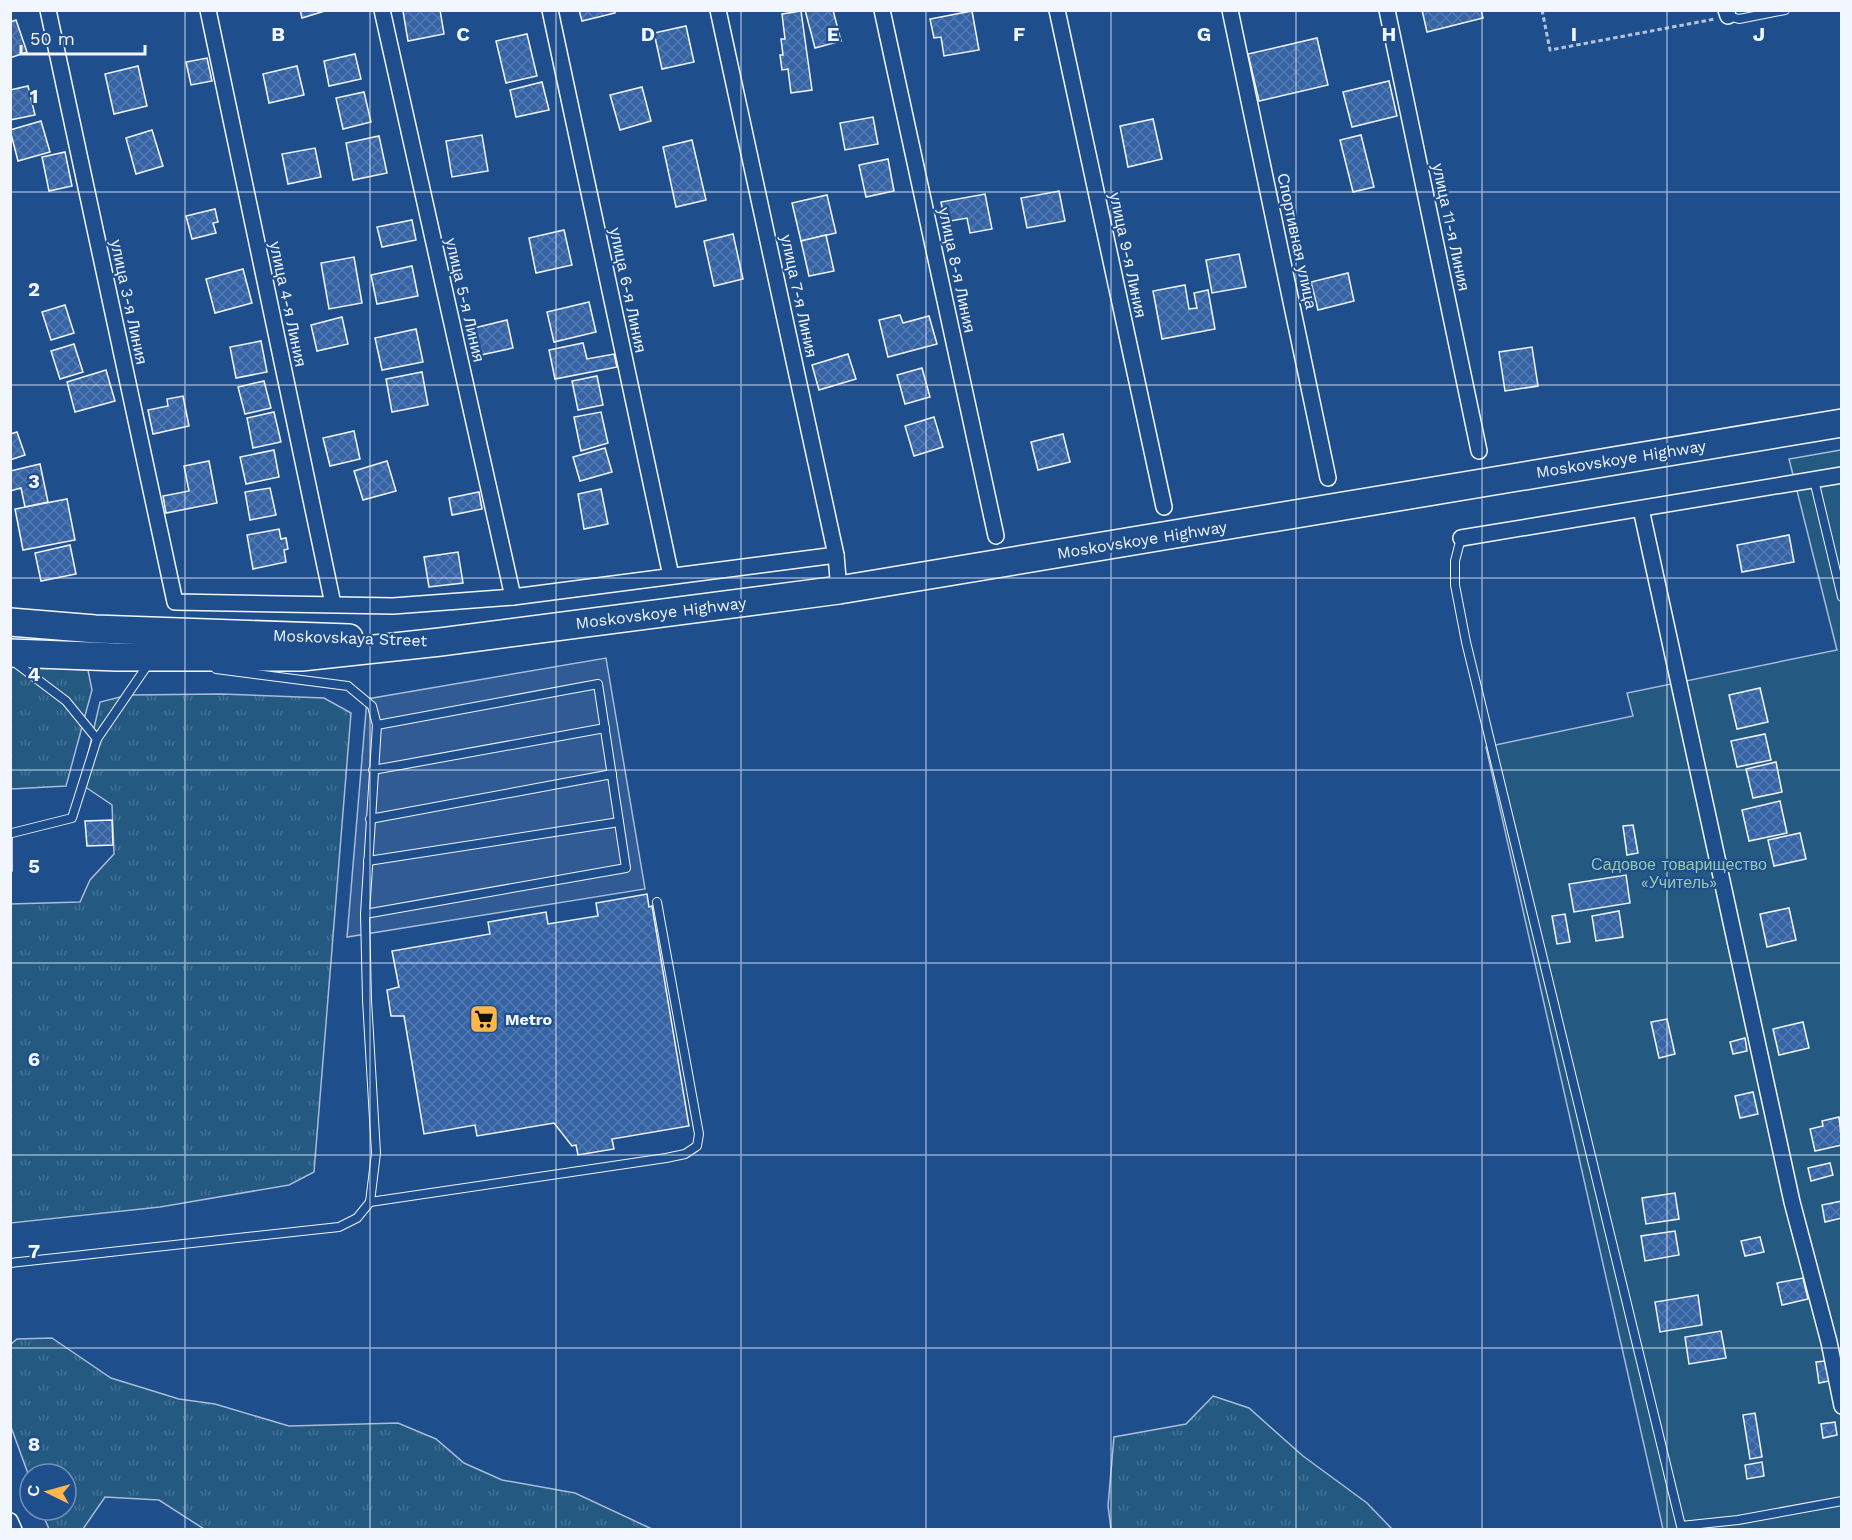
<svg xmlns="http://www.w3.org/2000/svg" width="1852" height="1540" font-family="'Work Sans',sans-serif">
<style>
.grass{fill:url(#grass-tufts);stroke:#a8bbd7;stroke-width:1.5}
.garden{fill:#245a82;stroke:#a8bbd7;stroke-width:1.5}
.parking{fill:#305b95;stroke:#a8bbd7;stroke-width:1.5}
.building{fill:url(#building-cross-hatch);stroke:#f2f6ff;stroke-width:1.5}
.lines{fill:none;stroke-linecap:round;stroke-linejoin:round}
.lane-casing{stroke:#f2f6ff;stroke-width:10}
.street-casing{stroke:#f2f6ff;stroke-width:18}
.highway-casing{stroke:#f2f6ff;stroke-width:30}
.path{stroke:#b3c4dc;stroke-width:3;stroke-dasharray:4.5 3;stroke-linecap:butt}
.lane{stroke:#1f4e8c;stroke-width:8}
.street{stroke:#1f4e8c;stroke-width:15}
.highway{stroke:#1f4e8c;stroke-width:27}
.grid{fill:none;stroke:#f2f6ff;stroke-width:1.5;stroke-opacity:0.55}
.labels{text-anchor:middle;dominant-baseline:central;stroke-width:4.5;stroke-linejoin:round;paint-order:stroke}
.street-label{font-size:16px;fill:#f2f6ff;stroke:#1f4e8c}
.park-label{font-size:16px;fill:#97c8a6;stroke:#1f4e8c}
.poi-label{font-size:16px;font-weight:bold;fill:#f2f6ff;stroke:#1f4e8c;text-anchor:start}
.grid-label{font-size:20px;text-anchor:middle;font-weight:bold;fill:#f2f6ff;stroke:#1f4e8c;stroke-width:4.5;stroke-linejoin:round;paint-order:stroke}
</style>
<defs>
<pattern id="grass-tufts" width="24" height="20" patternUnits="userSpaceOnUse" patternTransform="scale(1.5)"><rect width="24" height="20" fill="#245a82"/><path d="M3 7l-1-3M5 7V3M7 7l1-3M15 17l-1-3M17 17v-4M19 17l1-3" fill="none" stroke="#447295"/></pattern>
<pattern id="building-cross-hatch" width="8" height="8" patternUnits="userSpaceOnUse" patternTransform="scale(1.5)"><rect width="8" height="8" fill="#3563a3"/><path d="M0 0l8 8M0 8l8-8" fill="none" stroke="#537ab1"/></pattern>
</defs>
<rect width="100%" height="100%" fill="#1f4e8c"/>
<g class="grass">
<path d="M11 665 88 670 92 690 66 786 11 789Z"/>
<path d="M221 694 324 698 351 713 314 1172 289 1185 160 1207 11 1223 10 904 80 902 90 880 114 854 112 805 81 784 100 702 128 695Z"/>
<path d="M52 1338 111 1378 179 1399 215 1404 289 1426 398 1423 436 1439 464 1463 502 1480 575 1493 652 1529H204L159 1500 105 1497 83 1529H49L41 1510H66V1474H30V1479L11 1427 10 1345 17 1339Z"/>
<path d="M1213 1396 1249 1408 1303 1456 1367 1503 1392 1529H1111L1108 1506 1114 1437 1186 1424Z"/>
</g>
<path class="garden" d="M1841 450V1529H1663L1486 747 1633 716 1627 693 1837 650 1789 459Z"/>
<path class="parking" d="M606 658 645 889 347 937 367 699Z"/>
<g class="building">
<path d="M300 10H328L302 18Z"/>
<path d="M408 10H440L444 34 408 41 403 11Z"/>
<path d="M579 10H615V13L582 21Z"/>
<path d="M805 10H833L841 41 815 48Z"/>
<path d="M1422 10H1481L1483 18 1427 32Z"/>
<path d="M801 11 812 90 791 93 788 69 782 70 780 55H783L781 39H785L782 14Z"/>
<path d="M972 11 979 50 944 56 941 37 934 38 930 19Z"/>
<path d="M16 20 27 52 10 58V22Z"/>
<path d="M686 26 694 62 662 69 654 33Z"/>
<path d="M527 34 537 76 506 83 496 41Z"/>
<path d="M1317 38 1328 85 1259 101 1248 54Z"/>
<path d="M355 54 361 79 329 86 324 61Z"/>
<path d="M207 58 212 81 191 85 186 62Z"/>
<path d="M138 66 147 106 114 114 105 74Z"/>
<path d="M297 66 304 95 269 103 263 74Z"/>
<path d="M1389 81 1397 116 1352 127 1343 92Z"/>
<path d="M542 82 549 110 516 117 510 90Z"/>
<path d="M28 86 35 115 10 120V90Z"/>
<path d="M642 87 651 121 620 130 610 95Z"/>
<path d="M364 92 371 122 343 129 336 98Z"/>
<path d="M873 117 878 144 845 150 840 123Z"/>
<path d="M1153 119 1162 159 1128 167 1120 126Z"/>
<path d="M41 121 50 152 18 161 10 130Z"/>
<path d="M152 130 163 166 136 174 126 138Z"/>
<path d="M482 135 488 171 452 177 446 141Z"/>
<path d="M1361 135 1374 187 1353 192 1340 140Z"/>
<path d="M379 136 387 173 353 180 346 143Z"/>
<path d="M692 140 706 200 676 207 663 147Z"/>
<path d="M315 148 321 177 288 184 282 154Z"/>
<path d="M65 152 72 186 49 191 42 157Z"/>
<path d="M888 159 894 191 866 197 859 165Z"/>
<path d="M1059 191 1065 221 1027 228 1021 198Z"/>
<path d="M985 194 992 229 970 233 967 218 945 222 941 202Z"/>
<path d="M827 195 836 233 801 241 792 203Z"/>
<path d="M215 209 218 222 213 223 216 233 192 239 186 216Z"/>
<path d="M412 220 416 240 382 247 377 227Z"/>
<path d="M564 230 572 265 536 273 529 238Z"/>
<path d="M733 234 743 279 714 286 704 241Z"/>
<path d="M826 235 834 271 809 276 801 241Z"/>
<path d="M1239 254 1246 287 1212 293 1206 260Z"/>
<path d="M354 257 362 303 329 309 321 263Z"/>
<path d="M412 266 418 296 377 304 371 275Z"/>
<path d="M243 269 252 303 215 313 206 279Z"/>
<path d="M1348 273 1354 301 1318 310 1311 282Z"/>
<path d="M1185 285 1189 309 1197 308 1194 293 1208 290 1215 329 1162 339 1153 291Z"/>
<path d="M589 302 596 332 554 342 547 312Z"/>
<path d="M65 305 74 333 51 340 42 312Z"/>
<path d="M900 315 903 323 929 316 937 344 888 357 879 320Z"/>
<path d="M342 317 348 344 317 351 311 325Z"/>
<path d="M507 320 513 348 476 356 470 329Z"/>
<path d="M416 329 423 362 382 370 375 338Z"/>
<path d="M261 341 267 372 236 378 230 347Z"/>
<path d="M583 343 587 359 614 354 617 367 555 379 549 350Z"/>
<path d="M74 344 83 372 60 379 51 351Z"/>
<path d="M1532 347 1538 386 1505 391 1499 352Z"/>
<path d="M848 354 856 379 819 390 812 365Z"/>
<path d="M922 368 930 397 905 404 897 375Z"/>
<path d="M106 370 115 401 75 412 67 382Z"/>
<path d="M422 372 428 405 392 412 386 379Z"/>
<path d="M597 376 603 405 578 410 572 381Z"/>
<path d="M264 381 271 408 245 414 238 387Z"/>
<path d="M183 396 189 426 153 434 148 410 168 406 167 399Z"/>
<path d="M274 412 281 442 253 448 247 418Z"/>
<path d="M601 412 608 443 581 451 574 417Z"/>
<path d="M934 417 943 447 914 456 905 426Z"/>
<path d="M354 431 360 459 330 466 323 438Z"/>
<path d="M17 432 25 455 10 460V434Z"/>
<path d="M1063 434 1070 462 1038 470 1031 442Z"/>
<path d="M605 448 612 472 580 481 573 457Z"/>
<path d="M274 450 279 477 246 484 240 457Z"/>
<path d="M209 461 217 503 166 513 163 496 189 491 184 466Z"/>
<path d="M387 461 396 491 363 500 354 471Z"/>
<path d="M40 464 48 502 25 507 21 488 10 491V471Z"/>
<path d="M270 488 276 515 250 520 245 492Z"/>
<path d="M601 489 608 524 584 529 578 494Z"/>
<path d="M479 492 482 509 452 515 449 498Z"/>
<path d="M67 499 75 540 23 550 15 509Z"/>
<path d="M279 529 281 539 286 538 288 549 284 550 286 562 253 569 247 535Z"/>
<path d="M1789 535 1794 562 1742 572 1737 545Z"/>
<path d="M70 545 76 574 41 581 35 553Z"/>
<path d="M458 552 463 583 429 587 424 557Z"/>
<path d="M1760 688 1768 722 1737 729 1729 695Z"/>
<path d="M1765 734 1771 760 1737 767 1731 741Z"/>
<path d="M1776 762 1782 792 1753 798 1746 769Z"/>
<path d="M1780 801 1787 833 1749 841 1742 810Z"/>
<path d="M112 820 113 845 87 846 85 821Z"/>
<path d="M10 825 12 833V871H10Z"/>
<path d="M1633 825 1638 853 1627 855 1623 826Z"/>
<path d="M1800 833 1806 859 1774 866 1768 840Z"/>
<path d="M1626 875 1630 903 1574 912 1569 884Z"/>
<path d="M647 894 649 907 652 906 689 1126 612 1139 614 1149 578 1155 576 1145 572 1146 554 1123 477 1136 475 1125 424 1134 404 1016H391L387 990 399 987 392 951 490 934 488 922 546 912 548 924 598 916 596 903Z"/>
<path d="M1789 908 1796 940 1767 947 1760 914Z"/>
<path d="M1619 911 1623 937 1596 941 1592 916Z"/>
<path d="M1565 914 1570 942 1557 944 1552 916Z"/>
<path d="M1667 1019 1675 1054 1659 1058 1651 1022Z"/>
<path d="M1803 1022 1809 1048 1779 1055 1773 1029Z"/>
<path d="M1745 1038 1747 1051 1733 1054 1730 1042Z"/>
<path d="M1753 1092 1758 1114 1740 1118 1735 1096Z"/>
<path d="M1839 1117 1842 1145 1815 1151 1810 1129 1823 1126 1822 1121Z"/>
<path d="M1830 1163 1833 1175 1811 1181 1808 1168Z"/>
<path d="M1675 1193 1679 1219 1646 1224 1642 1198Z"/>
<path d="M1842 1201V1218L1825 1222 1822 1205Z"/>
<path d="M1675 1231 1679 1255 1645 1261 1641 1236Z"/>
<path d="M1760 1237 1764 1252 1745 1256 1741 1241Z"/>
<path d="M1803 1278 1808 1299 1782 1305 1777 1283Z"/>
<path d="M1698 1295 1702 1325 1660 1332 1655 1302Z"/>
<path d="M1721 1331 1726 1358 1689 1364 1685 1337Z"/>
<path d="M1825 1361 1829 1381 1819 1383 1816 1362Z"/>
<path d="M1755 1413 1762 1457 1750 1459 1743 1415Z"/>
<path d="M1835 1422 1837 1435 1823 1438 1821 1424Z"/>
<path d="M1762 1462 1764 1476 1747 1479 1745 1465Z"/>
</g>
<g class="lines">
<g class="lane-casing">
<g id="lane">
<path d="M1728 16 1739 19 1785 10"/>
<path d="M1814 480 1842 597"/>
<path d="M1461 538 1455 561V585L1466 642 1681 1526 1738 1520 1842 1501"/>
<path d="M13 661 66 701 97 739"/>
<path d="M373 770 605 728"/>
<path d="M370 819 612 774"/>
<path d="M12 833 72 818 97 739 149 663"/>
<path d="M368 861 619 822"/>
<path d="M365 914 626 868 598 684 377 725"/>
<path d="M370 1202 666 1158 685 1154 697 1146 699 1134 657 902"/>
<path d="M10 1263 339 1227 357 1218 370 1202 376 1153 367 1000 365 914 377 725 372 706 348 686 216 669"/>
</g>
</g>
<g class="street-casing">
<g id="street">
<path d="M48 10 175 602 393 606 513 597 836 555"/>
<path d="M208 10 333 604"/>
<path d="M382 10 513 597"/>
<path d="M550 10 671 576"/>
<path d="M718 10 836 555 839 590"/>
<path d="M882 10 996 536"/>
<path d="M1057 10 1164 507"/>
<path d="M1230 10 1328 478"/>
<path d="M1387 10 1479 451"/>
<path d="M1726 10 1728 16"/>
<path d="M1641 509 1792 1202 1829 1342 1842 1406"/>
<path d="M1461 538 1842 475"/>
<path d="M10 1521 14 1530"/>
</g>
</g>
<g class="highway-casing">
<g id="highway">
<path d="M10 622 95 629 349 638"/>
<path d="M10 653 117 657H301L440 642 839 590 1842 423"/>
</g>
</g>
<path class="path" d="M1542 10 1550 50 1715 19"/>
<use href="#lane" class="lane"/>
<use href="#street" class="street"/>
<use href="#highway" class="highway"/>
</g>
<path class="grid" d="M185 10V1530M370 10V1530M556 10V1530M741 10V1530M926 10V1530M1111 10V1530M1296 10V1530M1482 10V1530M1667 10V1530M10 192H1842M10 385H1842M10 578H1842M10 770H1842M10 963H1842M10 1155H1842M10 1348H1842"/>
<defs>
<g id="supermarket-square" transform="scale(1.5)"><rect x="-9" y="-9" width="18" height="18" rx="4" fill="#ffb74d" stroke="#1f4e8c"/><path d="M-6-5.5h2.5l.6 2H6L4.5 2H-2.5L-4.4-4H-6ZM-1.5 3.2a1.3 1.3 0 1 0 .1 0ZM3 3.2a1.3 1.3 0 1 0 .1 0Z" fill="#111"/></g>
</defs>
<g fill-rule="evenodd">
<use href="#supermarket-square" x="484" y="1019"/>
</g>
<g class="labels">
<g class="street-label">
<text transform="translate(1451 227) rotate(78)">улица 11-я Линия</text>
<text transform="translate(1297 241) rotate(78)">Спортивная улица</text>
<text transform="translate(1128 255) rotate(78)">улица 9-я Линия</text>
<text transform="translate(957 270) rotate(78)">улица 8-я Линия</text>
<text transform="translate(628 290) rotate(78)">улица 6-я Линия</text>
<text transform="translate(799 296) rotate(78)">улица 7-я Линия</text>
<text transform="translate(465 300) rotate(77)">улица 5-я Линия</text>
<text transform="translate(129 302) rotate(78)">улица 3-я Линия</text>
<text transform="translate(288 304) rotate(78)">улица 4-я Линия</text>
<text transform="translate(1621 459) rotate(-9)">Moskovskoye Highway</text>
<text transform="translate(1142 540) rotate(-9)">Moskovskoye Highway</text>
<text transform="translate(661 613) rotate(-7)">Moskovskoye Highway</text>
<text transform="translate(350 638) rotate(2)">Moskovskaya Street</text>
</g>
<g class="park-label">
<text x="1679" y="864">Садовое товарищество<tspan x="1679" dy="18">«Учитель»</tspan></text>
</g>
<g class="poi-label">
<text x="505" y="1019">Metro</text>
</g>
</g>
<g class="grid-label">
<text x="278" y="41">B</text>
<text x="463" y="41">C</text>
<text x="648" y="41">D</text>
<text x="833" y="41">E</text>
<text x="1019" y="41">F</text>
<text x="1204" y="41">G</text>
<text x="1389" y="41">H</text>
<text x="1574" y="41">I</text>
<text x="1759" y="41">J</text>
<text x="34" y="103">1</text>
<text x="34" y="296">2</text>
<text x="34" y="488">3</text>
<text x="34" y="681">4</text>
<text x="34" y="873">5</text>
<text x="34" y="1066">6</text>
<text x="34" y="1258">7</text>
<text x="34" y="1451">8</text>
</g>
<rect width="1852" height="1540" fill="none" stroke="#f2f6ff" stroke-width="24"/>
<g transform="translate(48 1492) rotate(275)"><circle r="28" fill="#1f4e8c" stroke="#7391ba" stroke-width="1.5"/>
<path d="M0-4.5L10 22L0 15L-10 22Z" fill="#ffb74d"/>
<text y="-9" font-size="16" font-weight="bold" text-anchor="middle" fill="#f2f6ff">С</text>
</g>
<path d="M21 45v9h124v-9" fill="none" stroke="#f2f6ff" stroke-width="3"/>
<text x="30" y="45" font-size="18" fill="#f2f6ff" stroke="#1f4e8c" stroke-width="4.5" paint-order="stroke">50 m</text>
</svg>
